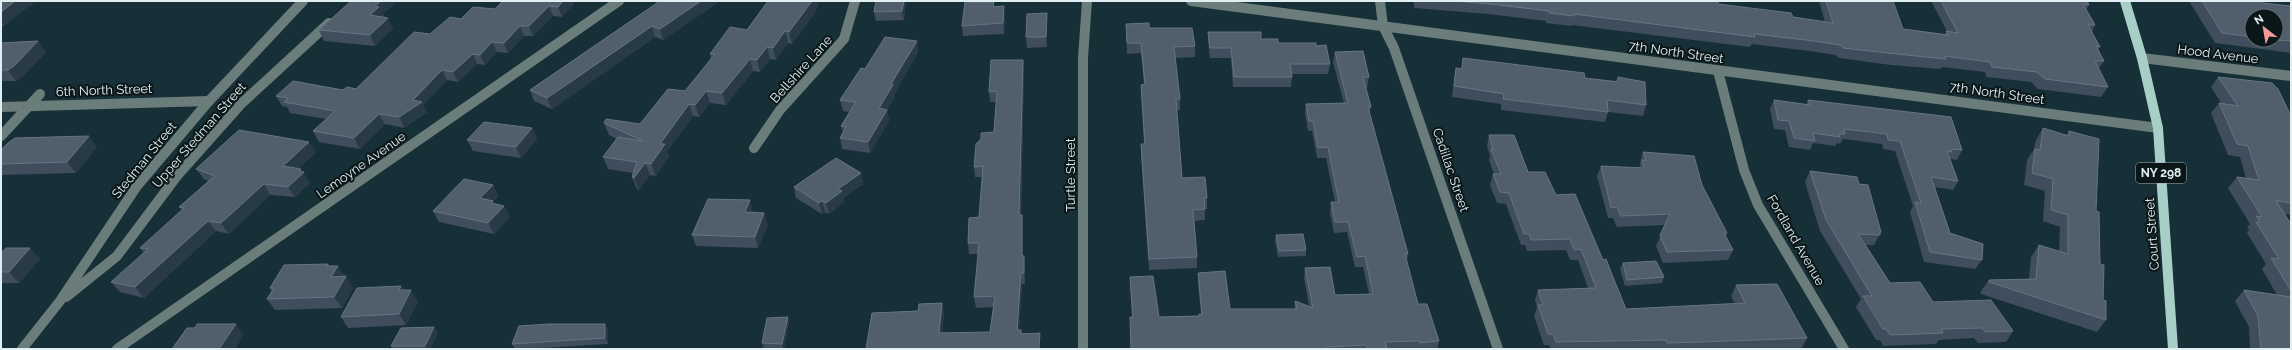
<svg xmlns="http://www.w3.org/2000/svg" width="2292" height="350" font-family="Raleway,sans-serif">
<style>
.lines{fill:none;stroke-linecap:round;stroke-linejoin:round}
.minor{stroke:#6a7d7a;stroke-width:10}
.major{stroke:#a7cfc8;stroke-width:10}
.wall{fill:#3f4d5c;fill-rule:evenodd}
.shaded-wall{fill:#283a46}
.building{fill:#515f6d;stroke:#677582}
.labels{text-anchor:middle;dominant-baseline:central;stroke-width:4;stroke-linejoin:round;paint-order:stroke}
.shield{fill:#0b1618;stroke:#a1aeb1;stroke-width:1}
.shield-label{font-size:12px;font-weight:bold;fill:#e1eff3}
.street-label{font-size:13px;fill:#e1eff3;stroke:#0b1618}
</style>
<rect width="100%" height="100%" fill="#172f36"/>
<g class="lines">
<g class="minor">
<path d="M1191 1 2158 128"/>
<path d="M1380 1 1383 26 1394 48 1498 349"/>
<path d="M2142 58 2291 76"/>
<path d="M1718 71 1744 170 1758 205 1844 349"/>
<path d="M1 107 209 101"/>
<path d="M1 136 40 94"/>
<path d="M754 148 780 110 844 39 855 1"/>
<path d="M66 297 117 256 177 176 242 103 329 23"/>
<path d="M22 349 60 301 137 186 209 101 303 1"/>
<path d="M117 349 619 1"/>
<path d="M1083 349V58L1087 1"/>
</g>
<path class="major" d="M2125 1 2142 58 2158 128 2173 349"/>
</g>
<g class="wall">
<path d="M1 1 4 26H1Z"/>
<path d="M576 1 562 17 553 16 533 36H524L508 53 497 52 485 65 477 64 458 82 447 80 423 105 427 112 404 128 385 124 360 149 319 142 313 131 326 119 290 113 287 107 282 106 276 96 356 89 430 34 461 19 495 9Z"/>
<path d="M660 1H720L663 40 655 37 552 109 534 101 530 90Z"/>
<path d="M876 1H906L904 20 876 21 874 12Z"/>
<path d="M1414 1H1718V4L1793 17 1825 22 1819 1H1893L1903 29 1945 34 1947 31 1931 1H2087L2089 5 2086 10 2095 25 2092 32 2100 47 2098 50 2104 61 2099 68 2108 87 2101 97 2038 89 2031 82 1986 77 1985 72 1942 67 1940 69 1891 65 1839 58 1835 55 1810 51 1752 44 1750 47 1572 25 1571 26 1546 23V21L1488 14 1414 8Z"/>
<path d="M2189 1H2262L2263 3 2291 6V53L2215 43ZM2252 16H2276V40H2252Z"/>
<path d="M994 2V7L1005 17 1004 34 963 36 962 26Z"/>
<path d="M819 3 814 14 792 44 788 43 776 60 770 59 760 72 753 71 726 105 710 103 699 117 693 116 667 151 669 156 656 176 650 175 639 190 637 189 632 177 633 173 608 169 603 157 617 139 609 135 604 123 640 124 685 91 711 59 710 54 747 30Z"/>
<path d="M1047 13V47L1027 48 1026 37Z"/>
<path d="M383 14 385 17 393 28 375 46 324 41 319 30Z"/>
<path d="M1126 24 1149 28 1195 46V57L1175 58 1180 99V110H1177L1182 178 1207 198V209H1205V220L1194 221 1197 257V268L1149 270 1141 155V144H1144L1141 95V85L1144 84 1141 53 1127 54Z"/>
<path d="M1208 32 1261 39 1278 43 1316 46 1330 64 1328 74H1292V77L1291 87H1233L1231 58H1210L1208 42Z"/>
<path d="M38 41 46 52 22 77 16 81H1V43Z"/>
<path d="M917 41 918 52 895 93V96L887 110 889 121 870 153 842 149 840 138 843 133 841 126 850 112 843 111 840 100 865 69Z"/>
<path d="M1335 52 1369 77 1367 88H1366L1371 107 1369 114 1408 254 1407 261 1418 304 1439 341 1437 349H1131L1130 317H1132L1130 287V277L1159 317 1199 316 1201 314 1198 283V273L1230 309H1294L1295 301 1309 306 1304 278 1305 268 1335 295 1369 294 1363 267H1355L1347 232 1334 233 1330 213 1331 202H1335L1326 158H1317L1312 131H1308L1305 114 1306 104 1344 103 1333 62Z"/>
<path d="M1463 58 1585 78 1616 81 1618 77 1646 105 1643 116 1608 112 1605 122 1501 110V104L1452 97 1454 79 1456 68 1461 69Z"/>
<path d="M1023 60 1024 70 1021 215 1023 226V256L1025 267V284H1022L1019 330H1021L1022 334 1040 333V344L866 349 918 311 942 303 944 314 942 333 990 332 993 307 976 308 974 297 978 254H969L968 243 979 217 982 177H975L974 167 994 132 996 102H990L989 92Z"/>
<path d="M2218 77 2291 116V215L2285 214 2291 224V349H2250L2249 327 2235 301 2244 290 2277 295 2262 269 2266 264 2247 233 2249 230 2247 227 2250 224 2228 188 2237 177 2246 178 2240 157 2228 155 2211 113 2219 103H2221L2211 87Z"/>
<path d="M1774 100 1806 104 1808 100 1962 150 1957 160 1950 159 1958 181 1953 190 1935 187 1950 233 1982 260 1975 269 1924 262 1910 212 1913 206 1895 151 1883 149 1882 144 1843 139 1840 144 1837 143 1835 146 1813 143 1810 150 1789 147 1785 130 1774 129 1770 109Z"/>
<path d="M532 128 537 139 521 158 473 151 467 140Z"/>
<path d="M2043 128 2067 135 2069 131 2096 202V211L2100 264 2103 300 2106 320 2097 332 1981 294V291L1989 280 2029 279 2031 257 2039 245 2059 251 2060 227 2043 221 2045 191 2024 185 2027 160 2034 149 2036 140Z"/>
<path d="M1489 135 1528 172 1556 195 1603 260 1626 309 1735 304 1731 296 1736 285 1807 338 1801 349H1551L1549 345H1544L1534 316 1537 307 1535 300 1538 290 1588 288 1578 260H1570L1566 250 1527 251 1525 245H1521L1506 204 1497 203 1490 185 1493 174H1494L1489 160 1490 156 1487 146Z"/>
<path d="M97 147 76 173 1 175V150Z"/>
<path d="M316 152 298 169H301L310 183 295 197 270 195 229 234 216 231 144 298 120 292 111 282 144 253 140 248 182 210 179 207 208 181 204 179 196 169Z"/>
<path d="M1643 152 1702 185 1727 233 1726 237 1733 250 1728 260 1663 263 1656 246 1665 225 1617 227 1613 218H1608L1597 176 1601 166 1639 168 1640 165V163Z"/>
<path d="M1810 171 1859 184 1881 232 1874 245H1866L1890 283 1933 302 2013 331 2006 342 1978 343 1974 338 1939 340 1936 344 1883 346 1880 340H1876L1856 307 1861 299 1820 231 1805 182Z"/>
<path d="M861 173 863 184 843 198 844 202 829 214 825 212 822 214 796 198 794 187Z"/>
<path d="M493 185 498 196 493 202 494 203 504 206 510 217 494 234 439 222 433 211Z"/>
<path d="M753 211V213L768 224 758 248 696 246 692 235Z"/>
<path d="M1276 235 1306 250V256L1278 257 1275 241Z"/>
<path d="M30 248 40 259 19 283H1V253Z"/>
<path d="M1623 263 1664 277 1662 283 1625 286 1620 269Z"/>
<path d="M328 264 329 266 345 277 353 288 342 308 275 310 267 299 272 292 270 288Z"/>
<path d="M401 286 404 290 418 301 406 325 348 328 341 317Z"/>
<path d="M789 323 784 349H764L762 343Z"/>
<path d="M608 330V344L525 349H515L512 344Z"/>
<path d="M438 333 430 349H393L391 346Z"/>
</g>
<g class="shaded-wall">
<path d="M15 1H36L4 26 1 22V12Z"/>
<path d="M381 1H398L383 14 385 17 370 15 375 6Z"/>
<path d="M563 1H576L562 17 558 7Z"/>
<path d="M701 1H720L663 40 660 29Z"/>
<path d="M812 1H819V3L814 14 792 44 789 32Z"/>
<path d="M904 1H906L904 20 902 11Z"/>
<path d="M549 6 553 16 533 36 529 26Z"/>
<path d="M1004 6 1005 17 1004 34 1003 23Z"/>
<path d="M1047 13V47L1046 37Z"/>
<path d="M388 18 393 28 375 46 370 35Z"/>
<path d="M520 26 524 36 508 53 504 43Z"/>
<path d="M652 26 655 37 552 109 547 98Z"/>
<path d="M785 31 788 43 776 60 773 48Z"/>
<path d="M38 41 46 52 22 77 16 81 8 70Z"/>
<path d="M917 41 918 52 895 93V96L881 119 879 108 891 84Z"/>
<path d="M492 42 497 52 485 65 480 55Z"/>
<path d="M767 47 770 59 760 72 757 60Z"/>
<path d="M473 54 477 64 458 82 453 72Z"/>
<path d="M750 59 753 71 726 105 722 93Z"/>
<path d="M1023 60 1024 70 1020 226 1019 215Z"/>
<path d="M442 70 447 80 423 105 427 112 404 128 399 117 413 100Z"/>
<path d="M706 91 710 103 699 117 695 105Z"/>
<path d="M689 104 693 116 667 151 669 156 656 176 651 164 660 144Z"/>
<path d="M887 110 889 121 870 153 868 142Z"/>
<path d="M379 114 385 124 360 149 354 138Z"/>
<path d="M532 128 537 139 521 158 516 147Z"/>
<path d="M89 136 97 147 76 173 67 162Z"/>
<path d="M309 142 316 152 290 176 283 166Z"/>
<path d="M645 163 650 175 639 190 634 178Z"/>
<path d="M301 169 310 183 295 197 288 187 299 171Z"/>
<path d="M861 173 863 184 843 198 844 202 829 214 826 203 838 189Z"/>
<path d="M264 184 270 195 229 234 221 223Z"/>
<path d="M493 185 498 196 493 202 498 212 480 198Z"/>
<path d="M750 200 753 211 748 223 745 212Z"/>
<path d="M822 201 825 212 822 214 819 203Z"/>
<path d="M504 206 510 217 494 234 488 223Z"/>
<path d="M764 213 768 224 758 248 755 237Z"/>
<path d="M1022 215 1023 226V267L1022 256Z"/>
<path d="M208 221 216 231 144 298 135 287Z"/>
<path d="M30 248 40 259 19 283 9 272Z"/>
<path d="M1024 256 1025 267V284L1024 273Z"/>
<path d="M328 264 334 273 338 266 345 277H331L327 266Z"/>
<path d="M1021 273 1022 284 1018 341 1017 330Z"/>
<path d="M346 276 353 288 342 308 334 297Z"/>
<path d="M401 286 408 297 411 290 418 301 406 325 399 314V290Z"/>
<path d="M942 303 944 314 941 343 939 333Z"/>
<path d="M788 317 789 323 784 349H783L782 344Z"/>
<path d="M236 324 244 335 235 349H219Z"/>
<path d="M605 324 608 330V344L605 338Z"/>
<path d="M434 327 438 333 430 349H427L425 346Z"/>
</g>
<g class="building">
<path d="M1 1H15L1 12Z"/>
<path d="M351 1H381L375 6 379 7 370 15 388 18 370 35 319 30Z"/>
<path d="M503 1H563L558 7 549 6 529 26H520L504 43 492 42 480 55 473 54 453 72 442 70 413 100 422 102 399 117 379 114 354 138 313 131 335 111 284 102 288 98 276 96 293 81 343 90 347 87 356 89 414 32 430 34 450 17 461 19 473 7 495 9Z"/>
<path d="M660 1H701L660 29 652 26 547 98 530 90Z"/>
<path d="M768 1H812L789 32 785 31 773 48 767 47 757 60 750 59 722 93 706 91 695 105 689 104 660 144H665L651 164 645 163 634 178 632 177 637 162 603 157 618 137 643 141 604 123 606 119 640 124 668 89 685 91 715 54H710L730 27 747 30Z"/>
<path d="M876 1H904L902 11 874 12Z"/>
<path d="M1452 1H1718V4L1791 13 1793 17 1833 23 1826 1H1893L1903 29 1948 35 1946 31 1958 33 1941 1H2087L2089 5 2083 4 2095 25H2088L2100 47 2096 46 2104 61H2095L2108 87 2045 79 2037 72 1992 67 1990 62 1944 56 1946 59 1897 54 1843 48 1840 45 1814 41 1754 34 1755 37 1574 14V16L1549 13V11L1491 4Z"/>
<path d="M2202 1H2262L2263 3 2291 6V41L2276 40V16H2252V37L2222 33Z"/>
<path d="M965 2H994L993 7 1004 6 1003 23 962 26Z"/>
<path d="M1047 13 1046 37H1026L1027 14Z"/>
<path d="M1149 23V28H1192L1195 46 1174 47 1180 99H1176L1182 178 1205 177 1207 198H1204L1205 209 1193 210 1197 257 1149 259 1141 144H1145L1141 85 1145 84 1141 43H1127L1126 24Z"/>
<path d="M1208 32H1261V39H1278V43H1316V46L1326 45 1330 64H1290L1292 77H1234L1231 48H1210Z"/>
<path d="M885 37 917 41 891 84 893 85 879 108 887 110 868 142 840 138 846 127 841 126 856 102 840 100 861 68 865 69Z"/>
<path d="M38 41 14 66 8 70H1V43Z"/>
<path d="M1363 51 1369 77H1363L1371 107H1368L1408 254H1405L1418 304H1427L1439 341 1420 343 1419 341 1385 342 1387 348 1367 349 1366 345 1326 347V349H1131L1130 317H1133L1130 277 1153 276 1159 317 1199 316V314H1202L1198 273 1225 271 1230 309H1297L1295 301 1313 308 1305 268 1330 267 1335 295 1373 294 1365 256 1357 257 1348 222H1335L1331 202H1339L1328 147 1318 148 1313 121H1309L1306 104 1348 103 1335 52Z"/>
<path d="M1463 58 1584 73 1585 78 1618 82V77L1645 82 1646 105 1607 100 1608 112 1503 99 1504 94 1454 86 1456 68 1462 69Z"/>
<path d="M991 60H1023L1019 215H1022V256H1024V273H1021L1017 330H1021V334L1040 333 1039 349H866L872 313 918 311 919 304 942 303 939 333 990 332 995 296 974 297 979 243H968L969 218 979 217 983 166 974 167 976 144 981 139V133L994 132 997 91 989 92Z"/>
<path d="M2218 77 2272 83 2278 89 2291 116V203L2276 201 2291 224V291L2271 258 2279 259 2256 222H2260L2256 216 2262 217 2237 177 2259 180 2248 146 2237 144 2219 103 2238 106Z"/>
<path d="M1774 100 1810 105 1808 100 1951 117 1962 150 1951 149 1952 152 1947 151 1958 181 1931 177 1950 233 1983 244 1982 260 1930 252 1915 202 1921 203 1900 141 1888 140 1887 134 1844 129 1845 134H1839L1840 137 1813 133 1815 141 1794 138 1789 121 1778 120Z"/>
<path d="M484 122 532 128 516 147 467 140Z"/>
<path d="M2043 128 2069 136V131L2099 139 2096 211 2099 212 2100 264 2104 265 2103 300 2106 301V320L1989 282V280L2036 279 2039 245 2068 254V215L2051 210 2053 179 2032 173 2035 149 2040 150Z"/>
<path d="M239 130 309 142 283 166 301 169 299 171 304 172 288 187 264 184 221 223 208 221 135 287 111 282 148 249 140 248 184 208 179 207 215 176 196 169Z"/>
<path d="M1489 135H1514L1528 172H1545L1556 195 1575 194 1603 260 1606 259 1611 272 1626 309 1745 303 1736 285 1777 284 1807 338 1703 342 1667 343 1666 340 1556 342 1553 334H1548L1538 305H1543L1538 290 1596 288 1581 249 1574 250 1570 239 1531 240 1529 234H1524L1509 193 1500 192 1493 174H1501L1491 149H1493Z"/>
<path d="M89 136 67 162 1 164V150L8 143 15 138Z"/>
<path d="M1643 152 1694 156 1702 185 1727 233H1724L1733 250 1667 252 1660 235 1670 214 1621 216 1617 207 1611 208 1601 166 1644 168 1642 160 1646 161Z"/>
<path d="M836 158 861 173 838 189 842 191 826 203 822 201 819 203 794 187Z"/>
<path d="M1810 171 1857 177 1859 184 1868 185 1881 232H1880V235L1858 234 1890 283 1920 282 1933 302 1991 300 2013 331 1985 332 1982 328 1941 329 1943 333 1890 335 1886 329H1883L1863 296H1872L1826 220Z"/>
<path d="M464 179 493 185 480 198 493 201 491 203 504 206 488 223 433 211Z"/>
<path d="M708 199 750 200 745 212 764 213 755 237 692 235Z"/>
<path d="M1303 234 1306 250 1279 251 1276 235Z"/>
<path d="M6 248H30L9 272H1V253Z"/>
<path d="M1656 261 1664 277 1627 280 1623 263Z"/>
<path d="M328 264 327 266H338L331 277 346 276 334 297 267 299 274 288H270L284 265Z"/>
<path d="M401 286 399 290H411L399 314 341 317 357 288Z"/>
<path d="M2244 290 2291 297V349H2261L2258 316Z"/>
<path d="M788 317 782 344 762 343 767 318Z"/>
<path d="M197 324H236L219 349H172L187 328H195Z"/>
<path d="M549 324H605V338L512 344 519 326Z"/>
<path d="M434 327 425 346H391L401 328Z"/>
</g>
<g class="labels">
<rect class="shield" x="2136" y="163" width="50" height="20" rx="3"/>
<g class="shield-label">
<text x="2161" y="173">NY 298</text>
</g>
<g class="street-label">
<text transform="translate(1676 52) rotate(8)">7th North Street</text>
<text transform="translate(2218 54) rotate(7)">Hood Avenue</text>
<text transform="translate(801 69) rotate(-48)">Bellshire Lane</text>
<text transform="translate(104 90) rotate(-2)">6th North Street</text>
<text transform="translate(1997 93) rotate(8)">7th North Street</text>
<text transform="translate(199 135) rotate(-49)">Upper Stedman Street</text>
<text transform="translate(144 160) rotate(-51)">Stedman Street</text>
<text transform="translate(361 165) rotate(-35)">Lemoyne Avenue</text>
<text transform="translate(1451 170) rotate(71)">Cadillac Street</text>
<text transform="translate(1070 175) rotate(-90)">Turtle Street</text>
<text transform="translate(2152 234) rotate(-94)">Court Street</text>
<text transform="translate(1796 240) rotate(60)">Fordland Avenue</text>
</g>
</g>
<rect width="2292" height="350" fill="none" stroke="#e1eff3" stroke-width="4"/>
<g transform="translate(2264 28) rotate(329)"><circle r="19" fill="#0b1618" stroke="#616d70"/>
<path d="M0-3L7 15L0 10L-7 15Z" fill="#f59b98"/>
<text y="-6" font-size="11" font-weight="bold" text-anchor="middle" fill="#e1eff3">N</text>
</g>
</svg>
